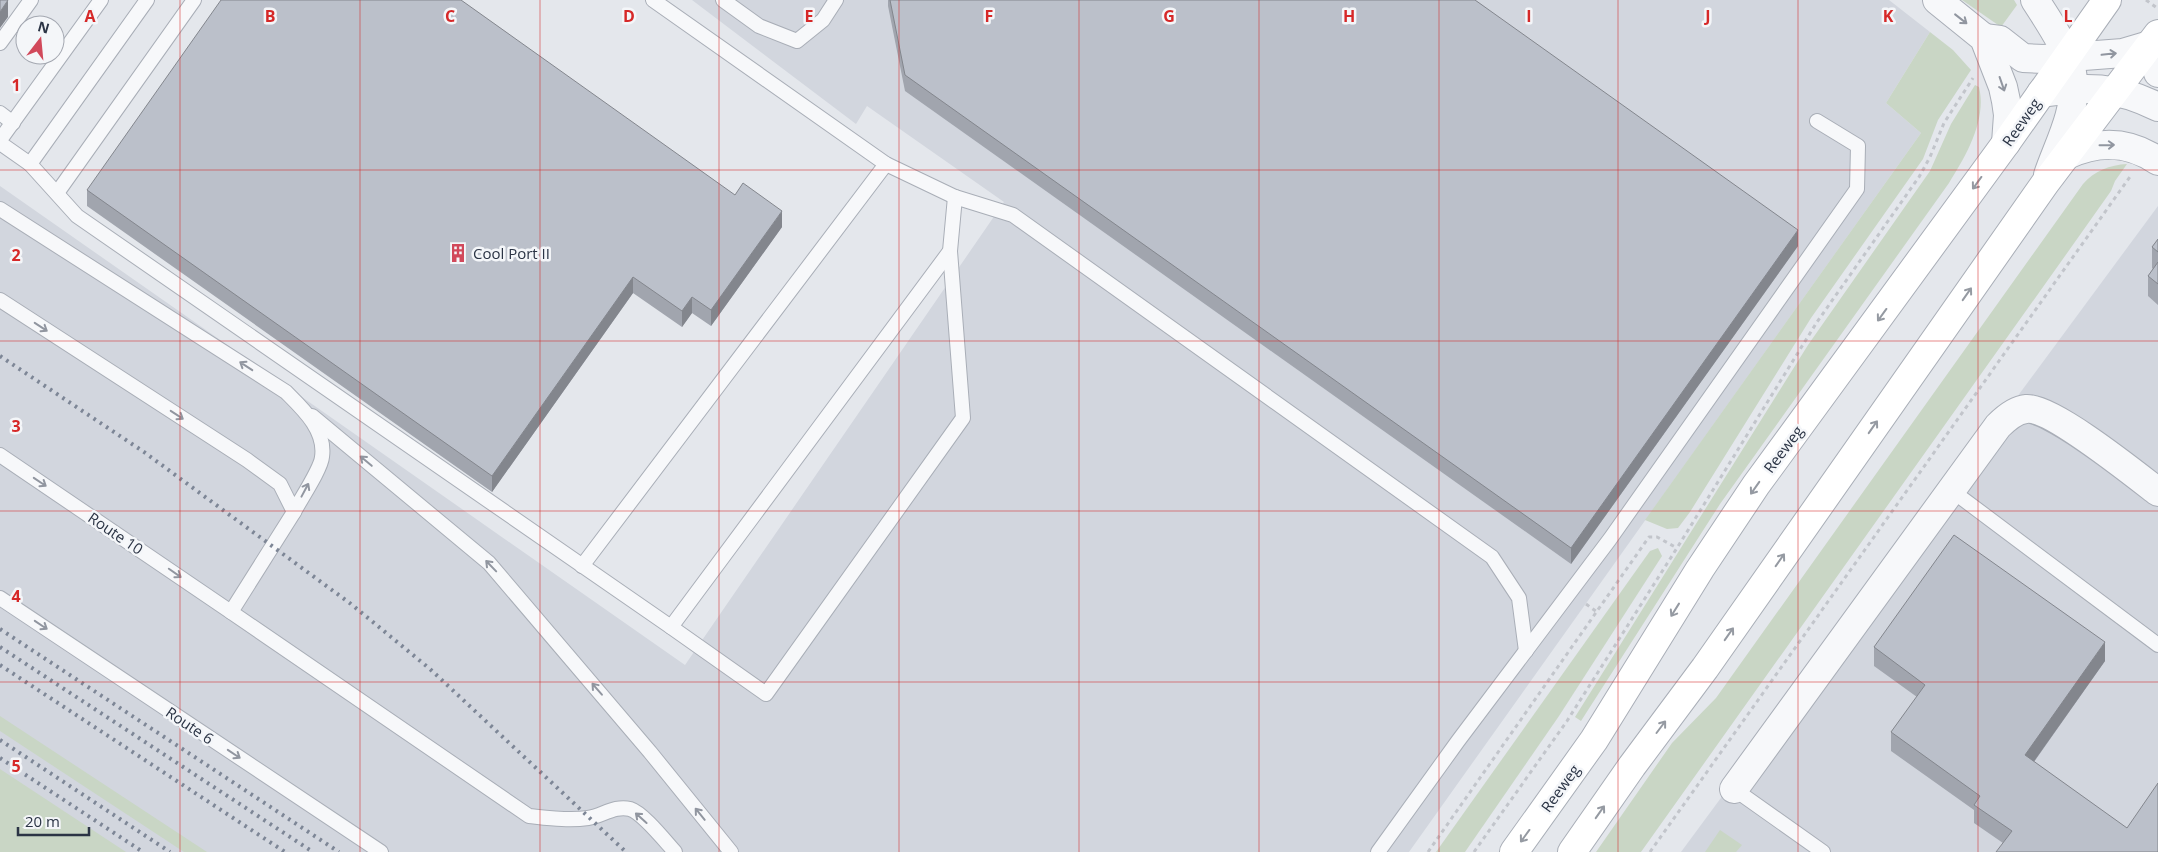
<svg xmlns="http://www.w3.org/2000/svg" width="2158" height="852" font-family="'Open Sans',sans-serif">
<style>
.built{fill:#d2d6de}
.green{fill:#c9d6c5}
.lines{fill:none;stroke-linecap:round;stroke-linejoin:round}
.service-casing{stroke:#a9aeb7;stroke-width:16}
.minor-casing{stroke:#a9aeb7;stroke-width:30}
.tertiary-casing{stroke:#a9aeb7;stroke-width:30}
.secondary-casing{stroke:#a9aeb7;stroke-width:30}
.path{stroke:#c2c5cb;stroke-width:3;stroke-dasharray:4 4;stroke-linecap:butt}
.service{stroke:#f7f8fa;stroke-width:14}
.minor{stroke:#f7f8fa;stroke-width:28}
.tertiary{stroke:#f7f8fa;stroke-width:28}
.secondary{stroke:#fff;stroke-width:28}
.rail{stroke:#7d8696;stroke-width:4;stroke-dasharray:2.5 5;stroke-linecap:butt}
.wall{fill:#a1a5ae}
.shaded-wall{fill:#83868d}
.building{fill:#bbc0ca;stroke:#83868d}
.oneway{stroke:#9196a0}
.oneway2{stroke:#959aa2}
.grid{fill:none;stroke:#d62828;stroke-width:1;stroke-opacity:0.55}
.labels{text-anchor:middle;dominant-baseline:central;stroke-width:5;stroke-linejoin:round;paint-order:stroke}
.street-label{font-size:15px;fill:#2b3445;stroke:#f4f6f9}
.poi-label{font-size:15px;fill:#2b3445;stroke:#f4f6f9;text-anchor:start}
.grid-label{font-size:16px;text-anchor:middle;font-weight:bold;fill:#d62828;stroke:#f4f6f9;stroke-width:5;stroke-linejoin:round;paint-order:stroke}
</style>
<rect width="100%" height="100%" fill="#e4e7ec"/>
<g class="built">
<path d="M692 0H1889L1930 32 1886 103 1921 133 1409 852H97L0 788V186L685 665 1004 202 867 106 856 124Z"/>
<path d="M2158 206V852H1681Z"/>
</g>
<g class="green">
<path d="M1962 0H2014L2017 5 2001 27Z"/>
<path d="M1930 32 1953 50 1971 70 1938 120 1923 159 1811 318 1690 512 1678 528 1667 529 1645 520 1921 133 1886 103Z"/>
<path d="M1975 85 1979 87C1987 120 1966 156 1949 183L1720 504 1581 721 1575 717 1808 345 1930 171 1951 124Z"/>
<path d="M2127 164 2115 181 2111 191 2065 256 1641 852H1596L1672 743 1716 698 2083 184C2094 171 2110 165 2127 164Z"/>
<path d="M1658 548 1662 556 1559 716 1465 852H1436L1650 551Z"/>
<path d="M0 716 207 852H184L0 731Z"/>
<path d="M0 769 126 852H0Z"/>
<path d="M1720 830 1742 845 1736 852H1705Z"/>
</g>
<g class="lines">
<g class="service-casing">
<g id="service">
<path d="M653 0 886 164 955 197 1013 215 1492 557 1519 598 1526 651"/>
<path d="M723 0 759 26 797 41 823 20 836 0"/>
<path d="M0 43 31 0"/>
<path d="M0 113 13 123"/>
<path d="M0 140 101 0"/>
<path d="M0 143 30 164 77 216 671 627 950 251 955 197"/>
<path d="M30 164 147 0"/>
<path d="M57 193 194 0"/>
<path d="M0 209 286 392C303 409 326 430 322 457 321 469 300 500 294 512L280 484 247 460 0 300"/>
<path d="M312 416 489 563 650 752 731 852"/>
<path d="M0 455 231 612"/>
<path d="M1951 490 2158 645"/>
<path d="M294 512 231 612 529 816C548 818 569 821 588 818 602 816 615 805 630 809 643 813 665 841 675 852"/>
<path d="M582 566 886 164"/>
<path d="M0 598 381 852"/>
<path d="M671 627 766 694 963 418 950 251"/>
<path d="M1734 789 1823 852"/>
<path d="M1378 852 1458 741 1610 539 1857 189 1858 146 1817 121"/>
</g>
</g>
<g class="minor-casing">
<g id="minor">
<path d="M1937 0 1984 38 2003 87 2006 101 2008 115 2006 143"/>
<path d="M2035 0C2049 22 2071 53 2073 79 2077 112 2058 145 2048 175"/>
<path d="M1984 38 2000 40 2023 58 2044 59 2123 53 2150 45"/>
<path d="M1734 789 1998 426C2005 419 2015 410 2026 409 2050 406 2136 475 2158 492"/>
</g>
</g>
<g class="tertiary-casing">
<g id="tertiary">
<path d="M2150 45 2158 73"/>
<path d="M2041 93C2086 86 2116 86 2158 107"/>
<path d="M2067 155C2099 140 2129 141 2158 161"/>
</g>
</g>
<g class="secondary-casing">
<g id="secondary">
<path d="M1514 852 1594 740 1700 569 1756 485 2006 143 2107 0"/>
<path d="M1572 852 1632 766 1705 668 2046 182 2158 34"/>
</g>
</g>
<g class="path">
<path d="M2146 0 2157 8"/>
<path d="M1586 604 1597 612"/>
<path d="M1428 852 1649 537H1657L1677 548"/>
<path d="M1474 852 1567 721 1677 548 1817 322 1919 177 1930 157 1944 123 1973 78"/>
<path d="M1650 852 2132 174"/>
</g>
<use href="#service" class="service"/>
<use href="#minor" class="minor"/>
<use href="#tertiary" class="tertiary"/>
<use href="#secondary" class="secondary"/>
<g class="rail">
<path d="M0 356 144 452 351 604 430 669 626 852"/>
<path d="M0 629 339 852"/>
<path d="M0 647 313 852"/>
<path d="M0 665 285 852"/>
<path d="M0 740 170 852"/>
<path d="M0 758 143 852"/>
</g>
</g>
<g class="wall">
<path d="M888 0H1475L1798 246 1571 564 905 91 888 6Z"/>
<path d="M87 190 782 227 711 326 692 313 682 327 633 293 492 492 87 206Z"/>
<path d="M2158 239V305L2148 296V276L2153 269 2152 268V247Z"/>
<path d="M1874 647 2105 661 2034 762 2158 852 2003 843 1974 823V810L1891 751V732L1917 697 1874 666Z"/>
</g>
<g class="shaded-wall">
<path d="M8 0V17L0 28V12Z"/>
<path d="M782 211V227L711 326V310Z"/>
<path d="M1798 230V246L1571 564V548Z"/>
<path d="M633 277V293L492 492V476Z"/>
<path d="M692 297V313L682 327V311Z"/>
<path d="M2105 642V661L2025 774V755Z"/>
</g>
<g class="building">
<path d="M0 0H8L0 12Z"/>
<path d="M221 0H461L735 195 743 183 782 211 711 310 692 297 682 311 633 277 492 476 87 190Z"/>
<path d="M890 0H1475L1798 230 1571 548 905 75Z"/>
<path d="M2158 239V252L2152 247Z"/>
<path d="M2158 262V284L2148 276Z"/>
<path d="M1954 535 2105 642 2025 755 2127 828 2158 783V852H1996L2012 831 1974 805 1980 796 1891 732 1925 685 1874 647Z"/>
</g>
<defs><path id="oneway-shaft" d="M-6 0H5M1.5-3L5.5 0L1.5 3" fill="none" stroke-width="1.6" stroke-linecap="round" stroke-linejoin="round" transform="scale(1.25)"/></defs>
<g class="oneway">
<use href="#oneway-shaft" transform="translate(1961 19) rotate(38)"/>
<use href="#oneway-shaft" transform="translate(2109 54) rotate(-6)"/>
<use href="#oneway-shaft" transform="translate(2002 84) rotate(71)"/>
<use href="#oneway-shaft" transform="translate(2107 145) rotate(-1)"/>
<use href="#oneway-shaft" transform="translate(41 327) rotate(33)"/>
<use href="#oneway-shaft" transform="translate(246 366) rotate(-147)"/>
<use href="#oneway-shaft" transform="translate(177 415) rotate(33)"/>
<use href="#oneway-shaft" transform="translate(366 461) rotate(-140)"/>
<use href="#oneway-shaft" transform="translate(40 482) rotate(34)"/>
<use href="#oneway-shaft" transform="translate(305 490) rotate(-62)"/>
<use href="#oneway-shaft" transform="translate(491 566) rotate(-134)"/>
<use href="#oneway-shaft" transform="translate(175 573) rotate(35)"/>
<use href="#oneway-shaft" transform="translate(41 625) rotate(34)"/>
<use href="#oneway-shaft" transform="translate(597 689) rotate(-131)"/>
<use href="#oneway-shaft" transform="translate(234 754) rotate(34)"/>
<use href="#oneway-shaft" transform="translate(700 814) rotate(-129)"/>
<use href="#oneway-shaft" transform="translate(641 818) rotate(-138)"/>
</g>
<g class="oneway2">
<use href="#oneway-shaft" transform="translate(1977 183) rotate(126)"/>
<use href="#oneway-shaft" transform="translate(1967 294) rotate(-55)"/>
<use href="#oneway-shaft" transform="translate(1882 315) rotate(126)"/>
<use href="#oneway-shaft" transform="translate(1873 427) rotate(-55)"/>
<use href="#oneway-shaft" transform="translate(1755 488) rotate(125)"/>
<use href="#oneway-shaft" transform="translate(1780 560) rotate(-55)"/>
<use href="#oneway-shaft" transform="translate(1675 610) rotate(122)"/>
<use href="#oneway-shaft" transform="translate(1729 634) rotate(-55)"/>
<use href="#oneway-shaft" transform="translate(1661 727) rotate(-53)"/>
<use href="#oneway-shaft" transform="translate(1600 812) rotate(-55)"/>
<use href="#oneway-shaft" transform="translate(1525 836) rotate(126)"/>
</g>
<path class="grid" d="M180 0V852M360 0V852M540 0V852M719 0V852M899 0V852M1079 0V852M1259 0V852M1439 0V852M1618 0V852M1798 0V852M1978 0V852M0 170H2158M0 341H2158M0 511H2158M0 682H2158"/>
<defs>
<g id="building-bare" transform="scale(1.5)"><path d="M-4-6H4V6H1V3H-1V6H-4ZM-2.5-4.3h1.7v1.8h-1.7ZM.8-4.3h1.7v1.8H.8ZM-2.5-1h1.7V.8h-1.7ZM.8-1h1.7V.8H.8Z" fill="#d1495b" stroke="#f4f6f9" stroke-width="2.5" paint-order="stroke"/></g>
</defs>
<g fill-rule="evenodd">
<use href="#building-bare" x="458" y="253"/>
</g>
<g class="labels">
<g class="street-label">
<text transform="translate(2021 122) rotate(-55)">Reeweg</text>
<text transform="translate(1783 449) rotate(-53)">Reeweg</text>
<text transform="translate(116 533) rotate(34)">Route 10</text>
<text transform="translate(190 725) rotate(34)">Route 6</text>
<text transform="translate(1560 788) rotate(-54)">Reeweg</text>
</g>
<g class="poi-label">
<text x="473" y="253">Cool Port II</text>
</g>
</g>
<g class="grid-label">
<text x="90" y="22">A</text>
<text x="270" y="22">B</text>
<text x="450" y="22">C</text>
<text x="629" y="22">D</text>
<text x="809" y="22">E</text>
<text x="989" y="22">F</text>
<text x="1169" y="22">G</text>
<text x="1349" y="22">H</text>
<text x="1529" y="22">I</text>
<text x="1708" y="22">J</text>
<text x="1888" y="22">K</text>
<text x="2068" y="22">L</text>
<text x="16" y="91">1</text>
<text x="16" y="261">2</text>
<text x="16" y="432">3</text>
<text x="16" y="602">4</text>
<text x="16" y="772">5</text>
</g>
<g transform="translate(40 40) rotate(16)"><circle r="24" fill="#f4f6f9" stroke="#a4a8b1"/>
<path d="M0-4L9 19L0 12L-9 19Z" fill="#d1495b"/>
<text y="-8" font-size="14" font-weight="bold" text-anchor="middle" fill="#2b3445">N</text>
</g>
<path d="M18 827v8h71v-8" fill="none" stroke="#2b3445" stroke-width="2.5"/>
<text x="25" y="827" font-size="15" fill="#2b3445" stroke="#f4f6f9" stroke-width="4" paint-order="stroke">20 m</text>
</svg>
